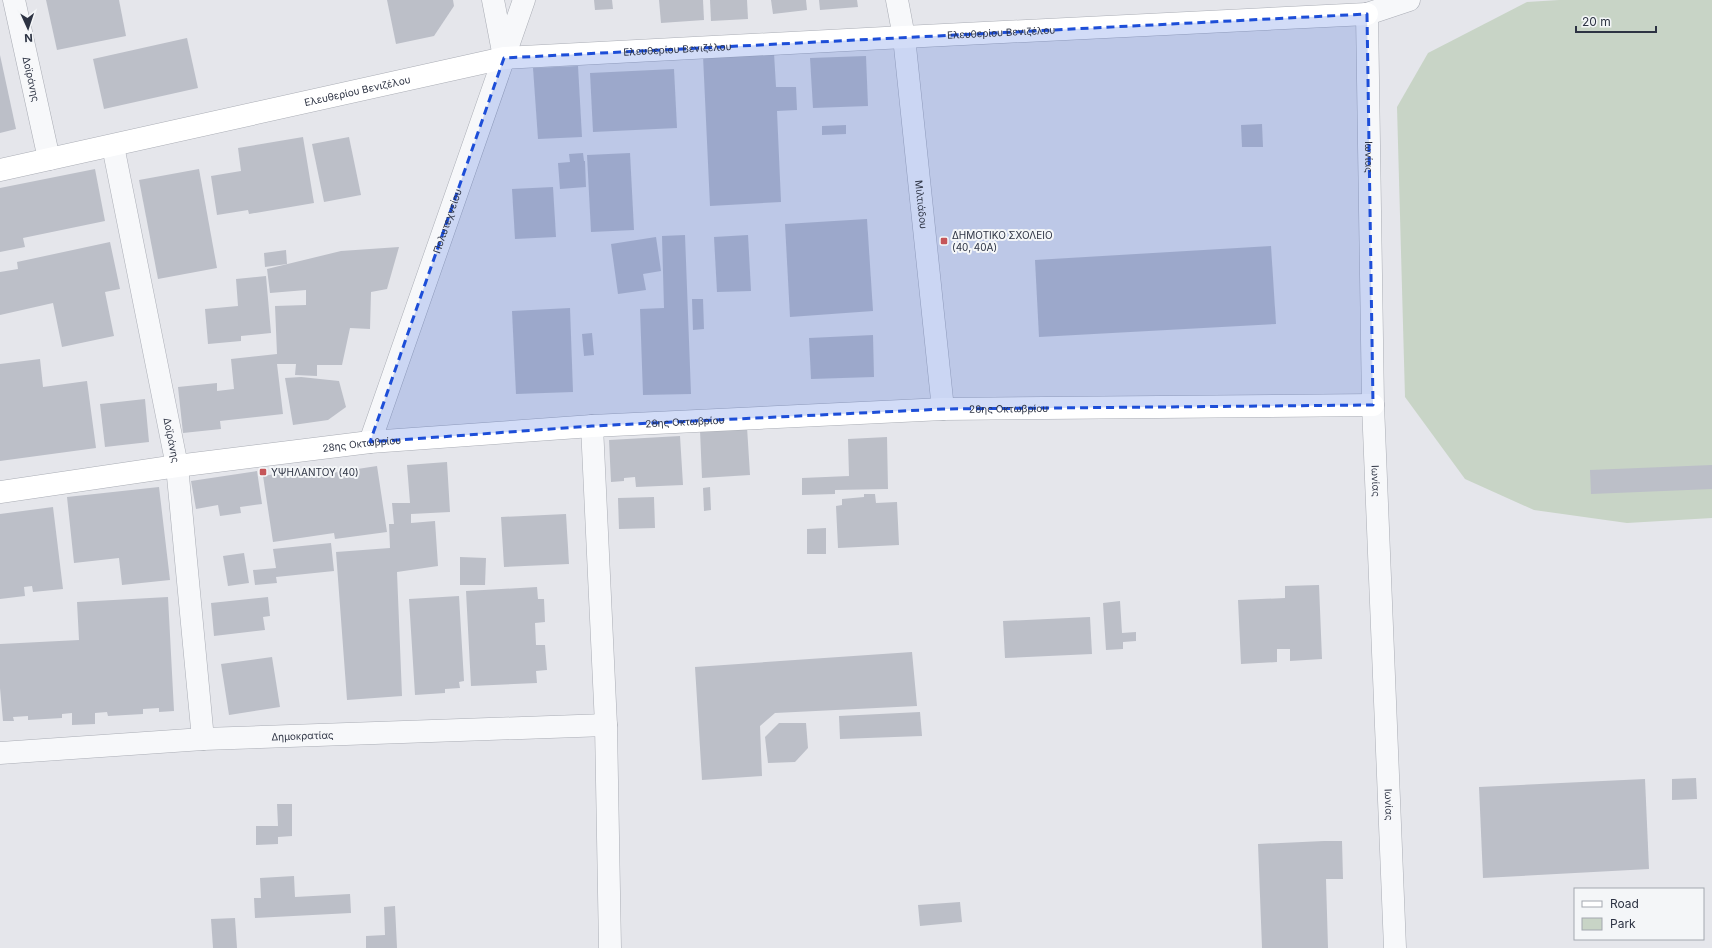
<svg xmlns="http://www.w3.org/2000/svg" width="1712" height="948" font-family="Inter,sans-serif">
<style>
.green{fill:#c8d4c6}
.building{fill:#bcbfc8}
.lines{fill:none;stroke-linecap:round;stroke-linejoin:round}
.minor-casing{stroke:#aaadb5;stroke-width:23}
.tertiary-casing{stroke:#aaadb5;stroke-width:23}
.secondary-casing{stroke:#aaadb5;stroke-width:23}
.minor{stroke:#f7f8fa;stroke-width:22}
.tertiary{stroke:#f7f8fa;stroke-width:22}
.secondary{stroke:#fff;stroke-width:22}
.marked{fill:#1d4ed8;fill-opacity:0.2;stroke:#1d4ed8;stroke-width:3;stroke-dasharray:8 5;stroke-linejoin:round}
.poi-dot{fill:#c55559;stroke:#f4f6f8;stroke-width:1.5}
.labels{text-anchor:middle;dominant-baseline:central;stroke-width:4;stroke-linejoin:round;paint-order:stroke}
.street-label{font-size:10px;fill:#2d3343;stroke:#f4f6f8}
.poi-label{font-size:10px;fill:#2d3343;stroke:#f4f6f8;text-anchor:start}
</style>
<rect width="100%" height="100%" fill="#e5e6eb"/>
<path class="green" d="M1559 0H1712V518L1627 523 1534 510 1465 479 1405 397 1397 107 1428 53 1527 2Z"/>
<g class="building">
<path d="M46 0H119L126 36 57 50Z"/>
<path d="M387 0H453L454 6 434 36 396 44Z"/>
<path d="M594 0H612L613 9 595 10Z"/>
<path d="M659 0H703L704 20 661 23Z"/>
<path d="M710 0H747L748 19 711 21Z"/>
<path d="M771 0H806L807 10 773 14Z"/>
<path d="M819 0H857L858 7 820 10Z"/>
<path d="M187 38 198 88 104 109 93 59Z"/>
<path d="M774 53 776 87H796L797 110 777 111 781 202 710 206 703 56Z"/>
<path d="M0 55 16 129 0 133Z"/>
<path d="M866 56 868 106 813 108 810 58Z"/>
<path d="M578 66 582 137 538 139 533 68Z"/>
<path d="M674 69 677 128 593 132 590 73Z"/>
<path d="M1262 124 1263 147H1242L1241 125Z"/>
<path d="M846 125V134L822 135V126Z"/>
<path d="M303 137 314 203 249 214 248 210 217 215 211 176 241 171 238 148Z"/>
<path d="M349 137 361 195 324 202 312 144Z"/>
<path d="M583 153 584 161H585L586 187 560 189 558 163 570 162 569 154Z"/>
<path d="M630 153 634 230 591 232 587 155Z"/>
<path d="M95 169 105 221 23 238 25 247 0 252V188Z"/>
<path d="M199 169 217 268 158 279 139 180Z"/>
<path d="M553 187 556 237 515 239 512 189Z"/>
<path d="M867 219 873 311 790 317 785 224Z"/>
<path d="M685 235 691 394 643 395 640 309 664 308 662 236Z"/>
<path d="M748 235 751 291 717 292 714 237Z"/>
<path d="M656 237 661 271 643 274 646 290 618 294 611 244Z"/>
<path d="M110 242 120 289 105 292 114 336 62 347 53 303 0 315V272L18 269 17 262Z"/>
<path d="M1271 246 1276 324 1039 337 1035 260Z"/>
<path d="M399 247 387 289 371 292 370 329 350 328 342 365H317V376L295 375 296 364H277L283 414 220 421 221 429 183 433 178 387 217 383V391L234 389 231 359 277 354 275 306 306 305V290L270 293 267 269 341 251Z"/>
<path d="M286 250 287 264 265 267 264 253Z"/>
<path d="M266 276 271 333 241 336V341L208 344 205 309 238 306 236 279Z"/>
<path d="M692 299H703L704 329 693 330Z"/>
<path d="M570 308 573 392 516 394 512 311Z"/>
<path d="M592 333 594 355 584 356 582 334Z"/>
<path d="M873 335 874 377 811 379 809 338Z"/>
<path d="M40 359 43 387 87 381 96 448 0 461V364Z"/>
<path d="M301 377 339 381 346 407 328 420 293 425 285 378Z"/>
<path d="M145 399 149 442 105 447 100 404Z"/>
<path d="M747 427 750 475 702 478 700 430Z"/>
<path d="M680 436 683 485 636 487 635 477 624 478V481L611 482 609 440Z"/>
<path d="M887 437 888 489 835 490V494L802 495V478L849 476 848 439Z"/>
<path d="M447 462 450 512 411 514V523L435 521 438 566 397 572 402 696 347 700 336 552 390 548 389 524H394L392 503H410L407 465Z"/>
<path d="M1712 465V489L1591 494 1590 470Z"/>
<path d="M324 466 325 474 377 466 387 532 335 539 334 533 273 542 263 476Z"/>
<path d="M257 471 262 504 240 507 241 513 220 516 218 505 196 509 191 481Z"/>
<path d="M159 487 170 580 122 585 119 558 74 563 67 497Z"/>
<path d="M710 487 711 510 704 511 703 488Z"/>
<path d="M864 494H875L876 503 897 502 899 545 838 548 836 506 842 505V499L864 497Z"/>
<path d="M654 497 655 528 619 529 618 498Z"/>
<path d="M53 507 63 589 33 592 32 586 24 587 25 596 0 599V514Z"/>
<path d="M566 514 569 564 504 567 501 517Z"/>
<path d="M826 528V554H807V529Z"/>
<path d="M331 543 334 571 276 577 277 583 255 585 253 570 276 568 273 549Z"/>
<path d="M244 553 249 583 228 586 223 556Z"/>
<path d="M460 557 486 558 485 585H460Z"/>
<path d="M1319 585 1322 659 1290 661V649H1277V662L1241 664 1238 600 1285 598V586Z"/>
<path d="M537 587 538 599H544L545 622 535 623 536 645H545L547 670 536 671 537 683 471 686 466 591Z"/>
<path d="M459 596 464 681 459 682 460 688 445 689V693L415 695 409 599Z"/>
<path d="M168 597 174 711 159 712V708L143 709V714L108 716 107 712 95 713V724L72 725V713L62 714V718L28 720V716L13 717 14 721H3L0 688V644L79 640 77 602Z"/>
<path d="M268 597 270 616 263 617 265 630 214 636 211 603Z"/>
<path d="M1120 601 1122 633 1136 632V641L1123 642V649L1106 650 1103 603Z"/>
<path d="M1090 617 1092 654 1005 658 1003 621Z"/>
<path d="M912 652 917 706 775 713 760 726 762 776 702 780 695 667Z"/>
<path d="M272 657 280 707 229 715 221 664Z"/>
<path d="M920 712 922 736 840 739 839 716Z"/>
<path d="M779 723H806L808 748 795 762 768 763 765 737Z"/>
<path d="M1696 778 1697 799 1672 800V779Z"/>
<path d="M1645 779 1649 869 1483 878 1479 787Z"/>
<path d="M277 804H292V836L278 837V844L256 845V826H278Z"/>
<path d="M1324 841H1342L1343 879H1326L1328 948H1262L1258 844Z"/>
<path d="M294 876 295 897 350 894 351 913 255 918 254 898H261L260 878Z"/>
<path d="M960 902 962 922 920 926 918 905Z"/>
<path d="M395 906 397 948H366V936L385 935 384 907Z"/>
<path d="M235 918 237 948H213L211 919Z"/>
</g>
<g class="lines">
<g class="minor-casing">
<g id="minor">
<path id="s1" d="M14 0 49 159"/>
<path d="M493 0 504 57"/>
<path id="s2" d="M897 0 904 37 943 409"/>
<path d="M1367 14 1409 0"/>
<path id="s3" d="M113 146 177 466 203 739"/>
<path d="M592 426 606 725 610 948"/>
<path id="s4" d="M370 442 524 0"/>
<path id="s5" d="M0 753 203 739 606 725"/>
</g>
</g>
<g class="tertiary-casing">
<g id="tertiary">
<path id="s6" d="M1367 14 1373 405 1395 948"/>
</g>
</g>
<g class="secondary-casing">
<g id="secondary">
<path id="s7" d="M0 170 504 58 904 37 1367 14"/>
<path id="s8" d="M0 492 177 466 370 442 592 426 943 409 1373 405"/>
</g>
</g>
<use href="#minor" class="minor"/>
<use href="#tertiary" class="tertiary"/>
<use href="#secondary" class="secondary"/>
</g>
<path class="marked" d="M1367 14 1373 405 943 409 592 426 370 442 504 58Z"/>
<g class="poi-dot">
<rect x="940" y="237" width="8" height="8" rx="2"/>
<rect x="259" y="468" width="8" height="8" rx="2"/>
</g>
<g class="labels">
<g class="street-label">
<text stroke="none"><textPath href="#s7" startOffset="1014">Ελευθερίου Βενιζέλου</textPath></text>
<text stroke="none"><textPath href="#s7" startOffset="690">Ελευθερίου Βενιζέλου</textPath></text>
<text stroke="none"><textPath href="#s1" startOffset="81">Δοϊράνης</textPath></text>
<text stroke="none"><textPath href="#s7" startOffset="366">Ελευθερίου Βενιζέλου</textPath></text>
<text stroke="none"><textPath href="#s6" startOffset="143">Ιωνίας</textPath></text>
<text stroke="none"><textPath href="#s2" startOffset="206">Μιλτιάδου</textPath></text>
<text stroke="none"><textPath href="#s4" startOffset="234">Πολυτεχνείου</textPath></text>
<text stroke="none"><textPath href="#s8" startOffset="1013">28ης Οκτωβρίου</textPath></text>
<text stroke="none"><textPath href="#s8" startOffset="689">28ης Οκτωβρίου</textPath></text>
<text stroke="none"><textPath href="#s3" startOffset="300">Δοϊράνης</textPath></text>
<text stroke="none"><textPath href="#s8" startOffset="365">28ης Οκτωβρίου</textPath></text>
<text stroke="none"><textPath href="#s6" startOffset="467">Ιωνίας</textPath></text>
<text stroke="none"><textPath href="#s5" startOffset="303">Δημοκρατίας</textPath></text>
<text stroke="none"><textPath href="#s6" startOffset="791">Ιωνίας</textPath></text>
</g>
<g class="poi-label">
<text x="952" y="235">ΔΗΜΟΤΙΚΟ ΣΧΟΛΕΙΟ<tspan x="952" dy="12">(40, 40Α)</tspan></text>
<text x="271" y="472">ΥΨΗΛΑΝΤΟΥ (40)</text>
</g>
</g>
<rect x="1574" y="888" width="130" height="52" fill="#f4f6f8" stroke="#a4a8b0"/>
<rect x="1582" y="901" width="20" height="6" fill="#ffffff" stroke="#a4a8b0"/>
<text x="1610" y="908" font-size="12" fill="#2d3343">Road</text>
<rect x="1582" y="918" width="20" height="12" fill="#c8d4c6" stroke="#a4a8b0"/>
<text x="1610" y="928" font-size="12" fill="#2d3343">Park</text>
<g transform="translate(28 28) rotate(177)" stroke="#f4f6f8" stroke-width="3" paint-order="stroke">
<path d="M0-3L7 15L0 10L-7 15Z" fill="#2d3343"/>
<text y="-6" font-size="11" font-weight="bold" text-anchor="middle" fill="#2d3343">N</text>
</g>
<path d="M1576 26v6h80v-6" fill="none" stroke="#2d3343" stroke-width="2"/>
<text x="1582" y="26" font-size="12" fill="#2d3343" stroke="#f4f6f8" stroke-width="3" paint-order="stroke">20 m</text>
</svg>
